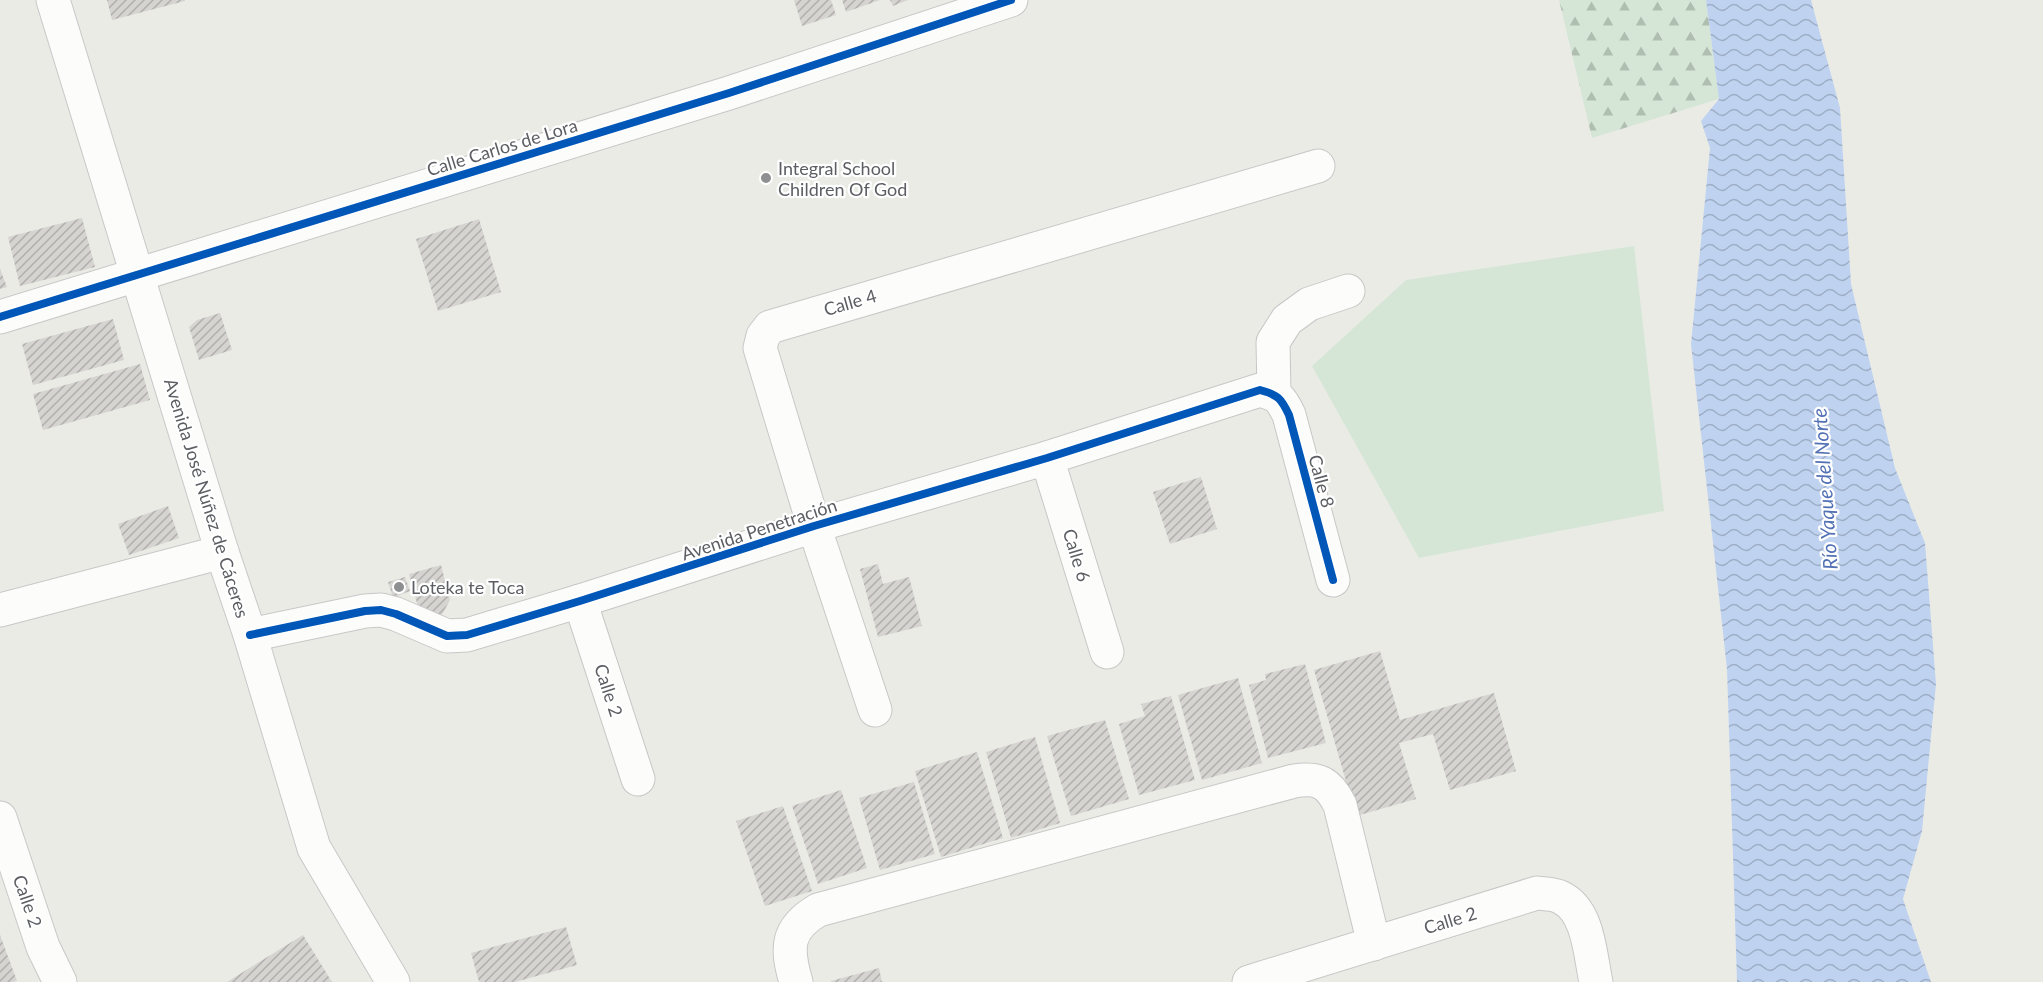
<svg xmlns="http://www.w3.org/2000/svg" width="2043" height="982" font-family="Lato,sans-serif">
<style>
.grass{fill:#d5e6d6}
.forest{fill:url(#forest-firs)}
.water{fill:url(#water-waves)}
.building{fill:url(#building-hatch)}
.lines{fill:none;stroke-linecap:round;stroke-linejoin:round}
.street-casing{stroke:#c7c7c7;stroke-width:35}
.secondary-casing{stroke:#c7c8c8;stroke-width:35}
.street{stroke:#fcfcfb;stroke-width:33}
.secondary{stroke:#fcfcfb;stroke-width:33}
.cycleway-casing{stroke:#fff;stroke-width:11}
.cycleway{stroke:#0057b8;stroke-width:8}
.poi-dot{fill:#8e8f91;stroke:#fff;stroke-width:2}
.labels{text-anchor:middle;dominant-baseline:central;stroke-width:4.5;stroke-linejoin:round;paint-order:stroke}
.street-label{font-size:18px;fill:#5c5e63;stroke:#fff}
.poi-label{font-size:18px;fill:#5c5e63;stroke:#fff;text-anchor:start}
.water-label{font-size:20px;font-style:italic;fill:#5271b5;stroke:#fff}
</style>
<defs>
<pattern id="forest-firs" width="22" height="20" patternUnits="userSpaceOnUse" patternTransform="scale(1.5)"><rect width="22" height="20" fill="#d5e6d6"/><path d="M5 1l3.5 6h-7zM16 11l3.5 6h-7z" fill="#b0beb1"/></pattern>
<pattern id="water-waves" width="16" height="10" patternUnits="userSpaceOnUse" patternTransform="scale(1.5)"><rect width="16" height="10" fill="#bfd3f0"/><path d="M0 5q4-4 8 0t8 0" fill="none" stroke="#9eaec6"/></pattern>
<pattern id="building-hatch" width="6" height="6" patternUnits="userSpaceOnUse" patternTransform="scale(1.5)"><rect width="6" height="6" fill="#d5d4d1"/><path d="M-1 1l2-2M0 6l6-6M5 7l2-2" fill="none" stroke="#b0afad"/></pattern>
</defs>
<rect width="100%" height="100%" fill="#ebebe6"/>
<path class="grass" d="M1634 246 1664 511 1419 558 1312 366 1406 280Z"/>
<path class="forest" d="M1559 0H1706L1719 99 1592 138Z"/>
<path class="water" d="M1706 0H1811L1840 108 1851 284 1895 468 1925 543 1936 684 1922 831 1903 899 1931 982H1737L1727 669 1691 344 1710 148 1701 121 1719 99Z"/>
<g class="building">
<path d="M107 0H185V1L112 20Z"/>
<path d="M794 0H831L836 15 802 26Z"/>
<path d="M842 0H880L846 12Z"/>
<path d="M890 0H908L893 6Z"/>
<path d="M82 218 95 267 20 286 8 237Z"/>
<path d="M479 219 501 292 438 311 416 239Z"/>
<path d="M0 269 7 287 0 289Z"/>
<path d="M220 313 232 350 199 360 189 327 197 320Z"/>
<path d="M113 319 124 360 33 385 22 344Z"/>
<path d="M140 364 150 400 43 430 33 394Z"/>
<path d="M1201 477 1217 529 1170 544 1153 492Z"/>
<path d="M168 506 179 538 129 555 118 524Z"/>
<path d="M878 564 883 584 909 577 922 626 878 637 860 569Z"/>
<path d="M441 565 450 600 439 620 418 607 409 574Z"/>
<path d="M405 577 410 591 393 598 388 582Z"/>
<path d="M1380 651 1400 720 1494 693 1516 771 1450 790 1433 734 1399 743 1416 799 1356 816 1314 670Z"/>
<path d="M1305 664 1326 743 1268 758 1249 685 1266 680 1265 674Z"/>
<path d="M1238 678 1262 763 1202 780 1178 695Z"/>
<path d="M1171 696 1195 780 1139 795 1119 724 1145 716 1141 704Z"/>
<path d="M1105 720 1129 799 1071 816 1047 736Z"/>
<path d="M1035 737 1060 823 1011 838 986 752Z"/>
<path d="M977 752 1003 838 941 857 915 771Z"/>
<path d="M914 782 935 854 880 870 859 798Z"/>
<path d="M841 790 867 868 818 884 792 806Z"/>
<path d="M783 806 812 891 765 906 736 821Z"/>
<path d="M566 927 577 965 515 982H479L471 953Z"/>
<path d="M0 935 17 981 13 982H0Z"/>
<path d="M303 935 332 982H227Z"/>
<path d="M879 968 882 982H831V981Z"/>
</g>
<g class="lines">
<g class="street-casing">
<g id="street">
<path d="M0 317 729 93 1011 0"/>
<path d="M1274 394 1273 342 1287 320 1309 304 1348 291"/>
<path d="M1047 458 1107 652"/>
<path d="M580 601 638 779"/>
<path d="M0 610 222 552"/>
<path d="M250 635 365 611 381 610 396 614 447 636 467 635 580 601 814 526 1047 458 1260 390C1278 395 1281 398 1289 415L1333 580"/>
<path d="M875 710 814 526 760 348 763 336 770 327 1318 166"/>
<path d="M0 818 43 947 60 982"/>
<path d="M796 982C786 948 786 929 818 910L1294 781C1319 777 1329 783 1340 805L1374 944"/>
<path d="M1249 982 1537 893C1544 894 1554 894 1560 897 1589 910 1590 955 1596 982"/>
</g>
</g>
<g class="secondary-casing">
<path id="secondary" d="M53 0 222 552 250 635 314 848 393 982"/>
</g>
<use href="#street" class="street"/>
<use href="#secondary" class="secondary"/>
<g class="cycleway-casing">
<g id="cycleway">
<path d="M0 317 729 93 1011 0"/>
<path d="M250 635 365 611 381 610 396 614 447 636 467 635 580 601 814 526 1047 458 1260 390C1278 395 1281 398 1289 415L1333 580"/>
</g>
</g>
<use href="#cycleway" class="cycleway"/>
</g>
<g class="poi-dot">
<circle cx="766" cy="178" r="6"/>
<circle cx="399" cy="587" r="6"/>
</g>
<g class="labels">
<g class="street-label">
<text transform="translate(502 147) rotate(-17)">Calle Carlos de Lora</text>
<text transform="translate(850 302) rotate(-16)">Calle 4</text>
<text transform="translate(1322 481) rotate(75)">Calle 8</text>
<text transform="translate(207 498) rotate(73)">Avenida José Núñez de Cáceres</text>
<text transform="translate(759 529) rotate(-18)">Avenida Penetración</text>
<text transform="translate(1077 555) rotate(73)">Calle 6</text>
<text transform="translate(609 690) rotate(72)">Calle 2</text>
<text transform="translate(28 901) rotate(71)">Calle 2</text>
<text transform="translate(1450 920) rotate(-17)">Calle 2</text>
</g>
<g class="poi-label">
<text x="778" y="168">Integral School<tspan x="778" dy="21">Children Of God</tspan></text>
<text x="411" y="587">Loteka te Toca</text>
</g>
<g class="water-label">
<text transform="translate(1824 489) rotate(-94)">Río Yaque del Norte</text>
</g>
</g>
</svg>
